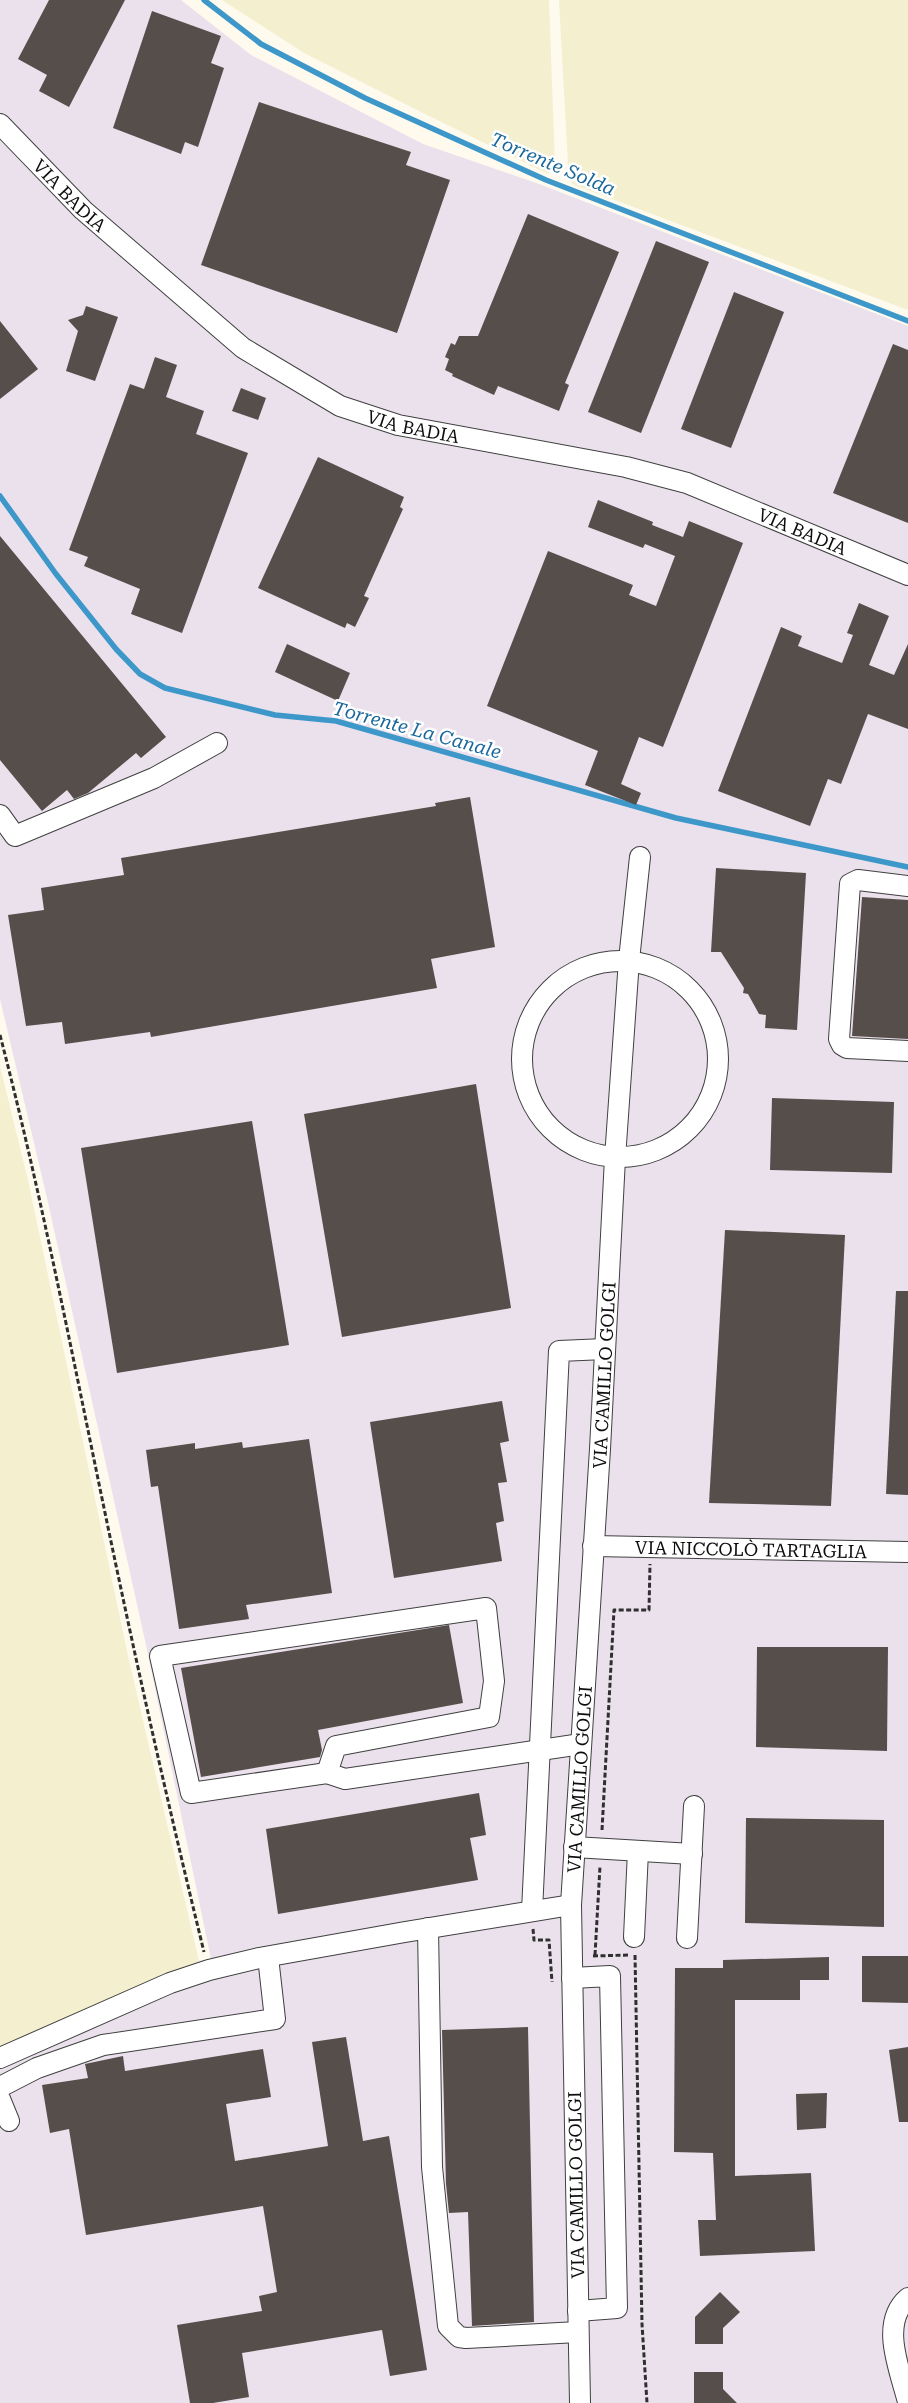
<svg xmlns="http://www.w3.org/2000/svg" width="908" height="2403" font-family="'Roboto Serif',serif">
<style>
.industrial{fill:#eae1ec}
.farmland{fill:#f4efcf}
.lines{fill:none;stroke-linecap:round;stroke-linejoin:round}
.stream{stroke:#3d97c9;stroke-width:5.5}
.building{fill:#554e4a}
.minor-casing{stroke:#404040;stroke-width:22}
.path{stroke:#2f2f2f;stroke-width:3;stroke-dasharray:5 2.5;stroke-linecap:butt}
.minor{stroke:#fff;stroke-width:20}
.labels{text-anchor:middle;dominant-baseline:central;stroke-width:5;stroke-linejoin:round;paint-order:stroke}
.street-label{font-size:18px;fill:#0d0d0d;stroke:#fff}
.water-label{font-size:19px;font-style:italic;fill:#1a689b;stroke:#fff}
</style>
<rect width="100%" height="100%" fill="#fefaee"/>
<path class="industrial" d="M0 0H181L251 55 423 144 539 184 908 326V2403H0V2049L193 1968 199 1961 211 1959 146 1645 47 1198 0 999Z"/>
<g class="farmland">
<path d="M222 0H549L555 165 548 174 423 113 304 53Z"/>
<path d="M559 0H908V310L572 184 568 165Z"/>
<path d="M0 1066 28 1180 128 1656 199 1961 193 1968 0 2049Z"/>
</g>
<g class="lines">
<g class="stream">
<path d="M204 0 261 44 365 98 546 180 908 321"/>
<path d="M0 496 56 574 116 649 140 674 165 688 275 715 336 721 676 818 908 867"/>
</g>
</g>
<g class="building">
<path d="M49 0H125L69 107 39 91 47 75 18 59Z"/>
<path d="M152 11 221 36 211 63 224 68 198 147 185 142 181 154 113 128Z"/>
<path d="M259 102 411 152 406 165 450 180 397 333 201 265Z"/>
<path d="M528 214 619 252 565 383 569 385 559 411 498 386 494 395 452 376 453 374 445 370 449 359 445 357 451 343 455 345 459 336H478Z"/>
<path d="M656 241 709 262 641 433 588 412Z"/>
<path d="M734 292 784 312 731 448 681 429Z"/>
<path d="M86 306 118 317 95 381 66 371 78 331 68 320 83 315Z"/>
<path d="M0 321 38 369 0 399Z"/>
<path d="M893 344 908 350V523L833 493Z"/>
<path d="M155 357 177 365 166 397 204 411 196 434 248 453 182 633 131 614 140 589 84 566 88 557 69 550 130 384 144 389Z"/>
<path d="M241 388 266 398 258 420 232 411Z"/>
<path d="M318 457 404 497 400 507 403 509 364 596 369 598 355 627 347 623 345 628 258 588Z"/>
<path d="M598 500 653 522 652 525 683 537 689 521 743 543 663 747 639 737 621 784 641 793 636 805 585 785 598 751 487 706 548 551 633 585 629 595 656 606 675 556 645 544 643 548 588 527Z"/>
<path d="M0 536 166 737 141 758 136 753 88 793 74 799 67 790 42 811 0 760Z"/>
<path d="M859 603 889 616 869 665 894 675 908 644V729L868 714 841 784 828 779 810 826 718 791 781 627 802 636 798 646 842 663 853 635 847 633Z"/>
<path d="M287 644 350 673 338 701 275 672Z"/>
<path d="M470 797 495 947 431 959 437 988 151 1037 150 1032 65 1044 62 1022 26 1026 8 915 44 910 41 888 124 875 121 858 436 806 435 803Z"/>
<path d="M716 868 806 873 797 1030 765 1028 766 1015 759 1014 748 994 743 993 744 988 721 952H711Z"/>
<path d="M862 897 908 900V1039L852 1036Z"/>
<path d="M476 1084 511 1308 342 1337 304 1114Z"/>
<path d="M772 1098 894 1102 892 1173 770 1170Z"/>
<path d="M252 1121 289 1345 117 1373 81 1148Z"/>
<path d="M725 1230 845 1235 831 1506 709 1503Z"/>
<path d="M896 1291H908V1495L886 1494Z"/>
<path d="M502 1401 509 1441 500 1443 507 1482 498 1483 504 1521 496 1523 502 1561 394 1578 370 1422Z"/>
<path d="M309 1439 332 1593 246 1605 249 1619 179 1629 158 1486 151 1487 146 1450 195 1443V1449L242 1442 243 1448Z"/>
<path d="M449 1625 463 1703 318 1730 322 1750 320 1757 201 1777 181 1668Z"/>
<path d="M757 1647H888L887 1751 756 1747Z"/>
<path d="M479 1793 486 1835 470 1838 478 1880 278 1914 266 1829Z"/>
<path d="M746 1818 884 1820V1927L745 1923Z"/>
<path d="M862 1956H908V2003L862 2002Z"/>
<path d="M829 1957V1980H800V2000H735V2176L811 2173 815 2251 700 2256 698 2220H716L713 2153 674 2152 675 1968H723V1960Z"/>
<path d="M528 2027 534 2322 472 2326 468 2212 449 2213 446 2184 442 2030Z"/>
<path d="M346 2037 363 2141 389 2136 427 2370 390 2376 382 2330 242 2353 249 2397 213 2403H190L177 2325 262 2311 259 2296 277 2292 263 2206 86 2235 69 2129 50 2133 42 2085 88 2078 85 2064 123 2056 125 2071 263 2049 271 2097 226 2104 235 2161 328 2146 312 2042Z"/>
<path d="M908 2047V2122H899L889 2050Z"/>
<path d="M827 2093 826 2128 797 2130 796 2094Z"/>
<path d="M720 2292 740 2312 723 2328V2344H695V2317Z"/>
<path d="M694 2372H723V2389L737 2403H694Z"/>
</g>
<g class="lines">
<g class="minor-casing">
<g id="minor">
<path id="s1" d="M0 124 83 210 243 348 340 406 398 425 626 467 687 483 908 575"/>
<path d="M0 815 15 836 154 778 217 743"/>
<path d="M908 886 858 880 850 884 839 1039 842 1045 847 1048 908 1051"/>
<circle cx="620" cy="1059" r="98"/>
<path id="s2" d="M593 1546 908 1552"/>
<path d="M486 1608 494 1681 489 1717 336 1746 327 1773 191 1793 160 1656Z"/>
<path d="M327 1773 345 1779 581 1744"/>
<path d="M574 1847 692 1854"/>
<path d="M532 1911 559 1351 605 1349"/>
<path d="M428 1928 432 2167 448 2326 459 2337 466 2338 578 2332"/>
<path d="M634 1937 638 1851"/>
<path d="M687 1938 694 1806"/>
<path d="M572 1978 610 1976 617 2308 578 2311"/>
<path d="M0 2058 170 1983 209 1970 259 1958 405 1932 571 1905"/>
<path d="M0 2087 37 2068 103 2045 275 2019 268 1957"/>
<path d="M0 2099 9 2121"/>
<path d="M908 2298C879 2323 900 2370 908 2402"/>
<path id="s3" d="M580 2403 571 1905 600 1449 615 1158 629 960 640 857"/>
</g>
</g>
<g class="path">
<path d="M0 1035C46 1212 79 1391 117 1570 144 1698 173 1825 204 1952"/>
<path d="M602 1830 614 1610H649L650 1564"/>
<path d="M533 1929 534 1940H549L552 1982"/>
<path d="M595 1955 600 1866"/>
<path d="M635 1955 642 2324 647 2403"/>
<path d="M593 1956 629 1955"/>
</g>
<use href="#minor" class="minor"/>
</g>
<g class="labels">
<g class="street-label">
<text stroke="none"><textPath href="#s1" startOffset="100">VIA BADIA</textPath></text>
<text stroke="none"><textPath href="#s1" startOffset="520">VIA BADIA</textPath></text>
<text stroke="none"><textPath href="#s1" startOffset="925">VIA BADIA</textPath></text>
<text stroke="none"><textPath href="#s3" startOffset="1029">VIA CAMILLO GOLGI</textPath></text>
<text stroke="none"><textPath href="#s2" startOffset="158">VIA NICCOLÒ TARTAGLIA</textPath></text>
<text stroke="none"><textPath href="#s3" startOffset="624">VIA CAMILLO GOLGI</textPath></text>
<text transform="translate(576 2185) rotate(-91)">VIA CAMILLO GOLGI</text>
</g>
<g class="water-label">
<text transform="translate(553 164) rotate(23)">Torrente Solda</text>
<text transform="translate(417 730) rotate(15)">Torrente La Canale</text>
</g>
</g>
</svg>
